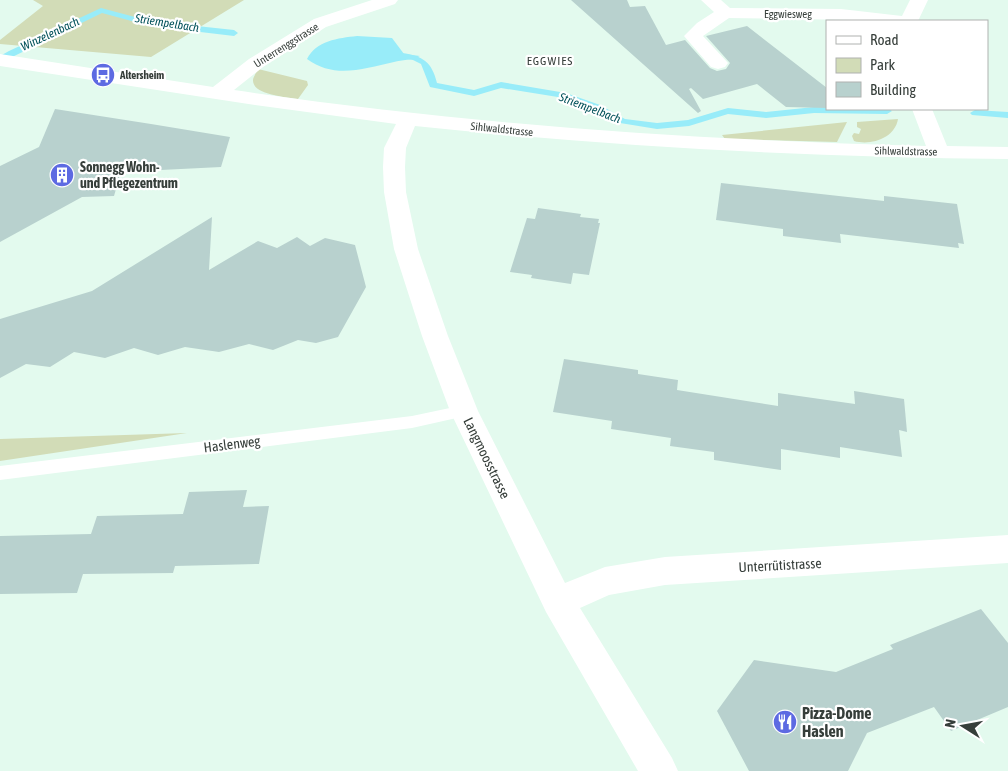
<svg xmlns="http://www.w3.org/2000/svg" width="1008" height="771" font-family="'Asap Condensed',sans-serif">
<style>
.green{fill:#d2dcb7}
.water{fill:#98ecf9}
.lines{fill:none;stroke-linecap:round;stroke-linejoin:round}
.stream{fill:#98ecf9;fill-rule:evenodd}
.building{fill:#b8d1ce}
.service{fill:#fff;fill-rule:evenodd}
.minor{fill:#fff;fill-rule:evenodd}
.labels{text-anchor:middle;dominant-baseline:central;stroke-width:4.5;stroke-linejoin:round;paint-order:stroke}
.far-street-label{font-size:11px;fill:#363e3a;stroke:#fff}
.far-poi-label{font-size:11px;font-weight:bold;fill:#363e3a;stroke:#fff;text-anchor:start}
.far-water-label{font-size:12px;font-style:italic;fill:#005059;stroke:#fff}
.far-neighbourhood-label{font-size:12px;letter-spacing:1px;fill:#363e3a;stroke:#fff}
.poi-label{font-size:14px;font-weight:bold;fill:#363e3a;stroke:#fff;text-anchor:start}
.street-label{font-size:14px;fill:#363e3a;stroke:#fff}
.near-poi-label{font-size:16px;font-weight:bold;fill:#363e3a;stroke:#fff;text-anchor:start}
</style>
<rect width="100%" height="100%" fill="#e3faee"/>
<g class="green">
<path d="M33 0H244L151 57 0 44V40L43 6Z"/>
<path d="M258 69 307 81 308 85 298 99C288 97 252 95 253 80 253 77 257 72 258 69Z"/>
<path d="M898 119C895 138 871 146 854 141L852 136 854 133 859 134 861 129 857 127V122Z"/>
<path d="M847 122 837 142 725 139 722 135Z"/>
<path d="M187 433 0 461V439Z"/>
</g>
<path class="water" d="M357 36 392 38 404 54 420 56C412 60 402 60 394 62 363 69 334 79 307 59 316 41 338 38 357 36Z"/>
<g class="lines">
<g class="stream">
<path d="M101 8 150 21 234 30 238 33 234 36 150 26 102 13 0 63V56L9 51Z"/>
<path d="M402 53C423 56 432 62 437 83L474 90 501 82 566 93 600 105 625 119 657 123 688 120 728 108 766 112 814 107 889 109 892 111 887 114 814 113 766 118 728 114 689 126 657 129 620 123 594 109 564 98 501 88 474 96 430 87 421 64 413 60 399 58 398 56Z"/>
<path d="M975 110 1008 112V118L972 115 970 113Z"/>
</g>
</g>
<g class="building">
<path d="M571 0H627L630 7 645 6 666 45 685 40 710 68 717 71 726 69 730 63 706 36 747 26 827 88V108L786 107 757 84 703 99 691 88 689 89 701 111 698 113Z"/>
<path d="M55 109 151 124 230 137 221 167 121 172 114 196 82 197 0 242V166L39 147Z"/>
<path d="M721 183 884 201V196L957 204 964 244 958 243 959 248 840 234 841 243 783 236V229L716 220Z"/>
<path d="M538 208 581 214 580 217 599 219 598 223H600L589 275 573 273 571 284 531 278 532 275 510 272 527 218 535 219Z"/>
<path d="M212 217 209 270 258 241 277 248 297 237 310 246 325 238 355 245 366 287 338 337 316 343 298 340 273 350 249 344 219 352 185 347 158 355 134 348 105 358 74 352 50 367 26 364 0 378V319L92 291Z"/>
<path d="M564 359 638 370V374L678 380 677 390 778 406V393L855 404 854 391 904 399 907 432 899 430 902 457 840 447V458L781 449V470L714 460V452L670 446 671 438 611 429 612 421 553 412Z"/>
<path d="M247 490 243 507 269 506 259 564 175 566 173 573 83 574 77 593 0 594V536L91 534 97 516 183 514 189 492Z"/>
<path d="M981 609 1008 643V707L951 731 934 707 867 733 848 771H749L717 711 754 660 836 672 893 649 890 645Z"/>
</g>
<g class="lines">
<path class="service" d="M464 405 470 407 472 411 470 415 412 428 0 480V466L412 416Z"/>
<g class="minor">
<path d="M372 0H398L395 4 326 27 263 67 234 90C464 124 694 140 926 146L912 109H932L947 146 1008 147V159C810 157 612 147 415 126L406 148 405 167 406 192 418 249 448 336 478 411 565 583 605 567 665 557 1008 535V563L665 585 609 595 580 608 672 758 678 771H638L546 612 450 411 422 336 394 249 384 192 383 167 384 148 396 124 255 105 0 66V54L213 87 249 59 314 19Z"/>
<path d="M701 0H721L730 8 841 9 902 16 910 0H928L918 21 729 18 703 36 728 63 725 67 718 69 711 67 684 36 697 23 714 12Z"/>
</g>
</g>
<defs>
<g id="bus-disc" transform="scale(1.25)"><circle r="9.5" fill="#5d6ae2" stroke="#fff"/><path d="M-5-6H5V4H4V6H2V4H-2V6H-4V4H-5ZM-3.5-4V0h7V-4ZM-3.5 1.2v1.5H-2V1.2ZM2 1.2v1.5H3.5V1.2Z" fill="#fff"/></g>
<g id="building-disc" transform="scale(1.25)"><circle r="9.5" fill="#5d6ae2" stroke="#fff"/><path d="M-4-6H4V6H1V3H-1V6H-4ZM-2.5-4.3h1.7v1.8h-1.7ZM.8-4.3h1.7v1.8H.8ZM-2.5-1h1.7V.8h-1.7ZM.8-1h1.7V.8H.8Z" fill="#fff"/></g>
<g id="restaurant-disc" transform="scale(1.25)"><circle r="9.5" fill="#5d6ae2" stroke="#fff"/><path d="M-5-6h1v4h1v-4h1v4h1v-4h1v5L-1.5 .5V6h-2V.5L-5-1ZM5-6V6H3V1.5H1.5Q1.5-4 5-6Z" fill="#fff"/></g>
</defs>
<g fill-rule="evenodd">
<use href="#bus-disc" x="103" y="75"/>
<use href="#building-disc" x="62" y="175"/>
<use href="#restaurant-disc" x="785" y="722"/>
</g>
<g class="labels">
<g class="far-street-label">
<text x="788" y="14">Eggwiesweg</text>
<text transform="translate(286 45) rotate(-32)">Unterrenggstrasse</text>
<text transform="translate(502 129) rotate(6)">Sihlwaldstrasse</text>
<text transform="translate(906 151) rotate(1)">Sihlwaldstrasse</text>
</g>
<g class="far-poi-label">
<text x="120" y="75">Altersheim</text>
</g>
<g class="far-water-label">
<text transform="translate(167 23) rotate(9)">Striempelbach</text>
<text transform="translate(50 34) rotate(-25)">Winzelenbach</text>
<text transform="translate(590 108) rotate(21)">Striempelbach</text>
</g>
<g class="far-neighbourhood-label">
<text x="550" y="61">EGGWIES</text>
</g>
<g class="poi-label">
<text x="80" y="167">Sonnegg Wohn-<tspan x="80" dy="16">und Pflegezentrum</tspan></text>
</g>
<g class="street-label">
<text transform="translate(232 444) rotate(-7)">Haslenweg</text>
<text transform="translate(487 458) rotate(64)">Langmoosstrasse</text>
<text transform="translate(780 565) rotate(-3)">Unterrütistrasse</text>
</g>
<g class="near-poi-label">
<text x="802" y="713">Pizza-Dome<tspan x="802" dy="18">Haslen</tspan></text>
</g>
</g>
<rect x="826" y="20" width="162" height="90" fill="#ffffff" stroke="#afb2b0"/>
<rect x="836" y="36" width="25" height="8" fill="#ffffff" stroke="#afb2b0"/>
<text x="870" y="45" font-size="15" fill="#363e3a">Road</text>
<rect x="836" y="58" width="25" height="15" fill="#d2dcb7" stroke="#afb2b0"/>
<text x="870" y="70" font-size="15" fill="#363e3a">Park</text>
<rect x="836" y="82" width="25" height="15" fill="#b8d1ce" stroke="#afb2b0"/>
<text x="870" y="95" font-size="15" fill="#363e3a">Building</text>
<g transform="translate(963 726) rotate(281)" stroke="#ffffff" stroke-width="4" paint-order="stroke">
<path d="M0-4L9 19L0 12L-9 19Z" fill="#363e3a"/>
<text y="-8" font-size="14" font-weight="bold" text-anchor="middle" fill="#363e3a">N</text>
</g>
</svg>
